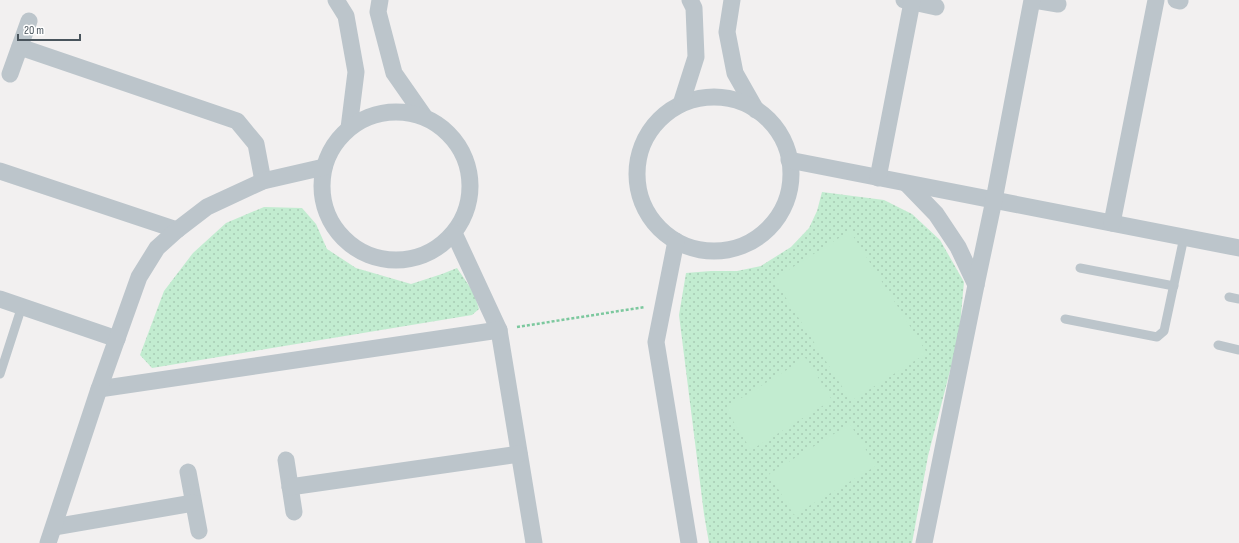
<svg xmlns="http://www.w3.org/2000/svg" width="1239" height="543" font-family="'Sofia Sans Condensed',sans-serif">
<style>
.grass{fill:url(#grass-dots)}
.garden{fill:#c2ecd0}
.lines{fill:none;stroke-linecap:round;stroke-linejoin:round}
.path{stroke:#7cc89e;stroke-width:2.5;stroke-dasharray:3 2;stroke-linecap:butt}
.lane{stroke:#bcc5cb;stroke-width:9}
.street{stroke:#bcc5cb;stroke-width:17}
</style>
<defs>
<pattern id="grass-dots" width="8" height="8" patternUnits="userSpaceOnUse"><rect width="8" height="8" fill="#c2ecd0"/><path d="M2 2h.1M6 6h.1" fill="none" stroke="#a8ccb5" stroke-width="1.8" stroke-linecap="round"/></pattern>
</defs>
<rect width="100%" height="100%" fill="#f2f0f0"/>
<g class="grass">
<path d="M822 192 884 200 912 214 940 240 964 282 959 336 928 456 912 543H709L704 514 679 315 686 273 711 271H737L761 266 791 247 809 228 817 211Z"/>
<path d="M264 207 302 208 316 224 327 249 356 268 411 284 442 274 457 268 474 293 479 309 472 315 152 368 140 355 164 291 193 253 226 223Z"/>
</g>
<g class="garden">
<path d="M850 231 927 353 851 401 774 279Z"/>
<path d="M806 358 832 400 751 450 725 408Z"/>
<path d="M850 424 876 466 794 515 769 474Z"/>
</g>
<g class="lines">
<path class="path" d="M517 327 645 307"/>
<g class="lane">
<path d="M1080 268 1174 286"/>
<path d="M1229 297 1239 299"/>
<path d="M1065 319 1157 337 1164 331 1184 237"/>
<path d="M1218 345 1239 350"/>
<path d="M0 374 22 306"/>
</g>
<g class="street">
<path d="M336 0 346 16 356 72 349 128"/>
<path d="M380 0 378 12 394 73 424 116"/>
<path d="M732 0 727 32 735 73 756 110"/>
<path d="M904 0 936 7"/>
<path d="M1034 0 1058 4"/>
<path d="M1176 0 1180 1"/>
<path d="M20 47 237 121 256 144 263 181"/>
<path d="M10 74 29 21"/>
<circle cx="714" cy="174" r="77"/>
<path d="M681 104 696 57 694 8 690 0"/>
<circle cx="396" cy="186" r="74"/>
<path d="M789 160 1239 248"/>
<path d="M0 171 177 230"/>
<path d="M878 178 912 2"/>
<path d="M907 184 936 214 958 247 976 285"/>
<path d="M1112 223 1156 0"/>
<path d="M454 233 499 330 534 543"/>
<path d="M676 241 656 342 689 543"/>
<path d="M0 299 117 339"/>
<path d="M99 389 499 330"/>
<path d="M286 460 294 512"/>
<path d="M188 472 199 531"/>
<path d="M290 487 519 454"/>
<path d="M54 527 193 503"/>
<path d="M48 543 99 389 139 277 157 248 177 230 207 207 263 181 324 167"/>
<path d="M924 543 976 285 994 200 1032 0"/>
</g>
</g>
<path d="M18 34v6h62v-6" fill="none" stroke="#49545c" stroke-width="2"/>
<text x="24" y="34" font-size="12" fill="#49545c" stroke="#ffffff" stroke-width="3" paint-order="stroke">20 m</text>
</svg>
